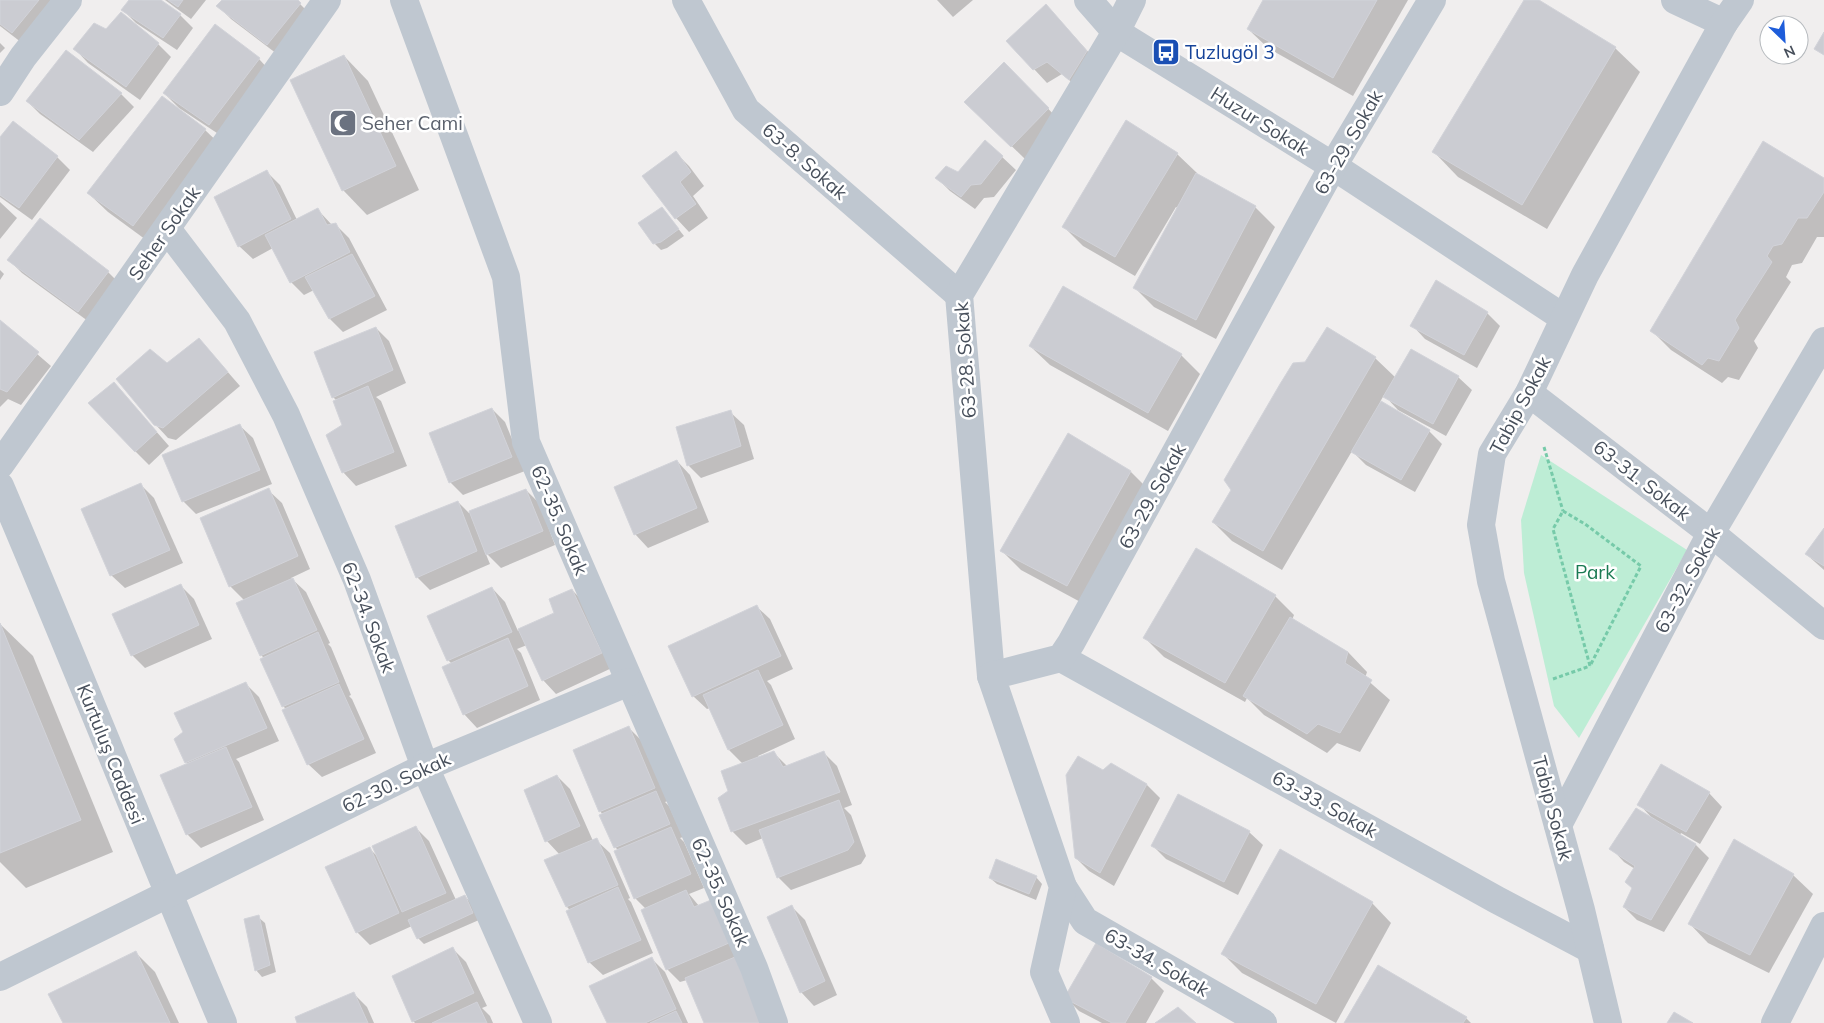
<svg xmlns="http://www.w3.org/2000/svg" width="1824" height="1023" font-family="Mulish,sans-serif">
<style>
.green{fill:#bdedd5}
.shadow{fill:#0003}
.building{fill:#cbccd2;stroke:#d2d3d9}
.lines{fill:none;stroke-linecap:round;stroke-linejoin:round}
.path{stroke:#76caa9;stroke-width:3;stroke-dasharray:4 2.5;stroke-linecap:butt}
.minor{stroke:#bfc7d0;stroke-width:28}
.labels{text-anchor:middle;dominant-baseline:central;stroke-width:5;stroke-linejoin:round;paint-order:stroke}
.transit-label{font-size:19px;fill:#164399;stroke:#fff;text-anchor:start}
.street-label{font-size:19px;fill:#474f5b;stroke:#fff}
.worship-label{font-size:19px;fill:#5b616d;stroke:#fff;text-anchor:start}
.park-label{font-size:19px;fill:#1a7a53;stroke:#fff}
</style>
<rect width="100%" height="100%" fill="#f0eeee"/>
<path class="green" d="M1541 455 1687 550 1579 738 1554 706 1524 573 1521 520Z"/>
<g class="shadow">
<path d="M0 0H56L26 46 0 26Z"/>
<path d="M130 0H159L180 15 193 28 177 50 136 23 123 10Z"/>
<path d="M165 0H206L191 19Z"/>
<path d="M223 0H296L313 17 281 57 231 19 218 6Z"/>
<path d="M937 0H973L953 17Z"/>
<path d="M1265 0H1408L1353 96 1268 48 1248 29Z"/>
<path d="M1525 0H1537L1615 48 1640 72 1547 229 1458 177 1434 152Z"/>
<path d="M1046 5 1100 65 1083 92 1062 74 1047 83 1008 41Z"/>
<path d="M107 31 158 44 171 57 140 100 88 63 75 49Z"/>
<path d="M0 43 5 48 0 53Z"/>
<path d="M344 56 368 81 419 190 367 215 343 190Z"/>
<path d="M259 59 272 73 223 137 179 108 164 93Z"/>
<path d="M1004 63 1061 122 1025 159 966 102Z"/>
<path d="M121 94 134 107 93 152 40 114 27 101Z"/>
<path d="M162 97 205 130 225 149 153 245 108 212 88 193Z"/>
<path d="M13 122 57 157 70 170 32 220 0 197V139Z"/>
<path d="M985 141 1016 170 994 197 984 198 975 209 950 191 937 178 959 173Z"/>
<path d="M676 153 689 166 704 186 693 196 708 218 689 232 676 218 644 176Z"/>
<path d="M1177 154 1197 173 1196 174 1255 207 1275 227 1216 339 1154 307 1135 288 1178 208 1176 207 1135 276 1083 246 1063 226Z"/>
<path d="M266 171 280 185 297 220 318 210 332 225H336L349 238 387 310 343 332 330 319 314 290 304 295 291 282 273 248 253 259 239 246Z"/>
<path d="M1824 180V237H1817L1802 263 1792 265 1786 277 1791 282 1754 341 1758 348 1739 380 1728 377 1722 383 1671 350 1652 331Z"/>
<path d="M0 202 17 218 0 239Z"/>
<path d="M662 208 684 236 667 248 661 250 654 243Z"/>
<path d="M9 260 108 272 121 285 92 324 22 273Z"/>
<path d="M0 270 4 274 0 280Z"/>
<path d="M1487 313 1500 326 1477 368 1425 339 1412 325Z"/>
<path d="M0 322 51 366 21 405 8 399 0 407Z"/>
<path d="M376 328 389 341 406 383 376 397 381 401 407 466 356 486 343 472V426L337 401 333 397Z"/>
<path d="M199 339 240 386 176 440 168 438 155 424 167 364Z"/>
<path d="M1030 346 1181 355 1200 374 1168 431 1050 365Z"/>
<path d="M1375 358 1396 378 1458 377 1472 390 1446 436 1398 410 1384 395 1380 402 1429 431 1442 444 1415 492 1366 465 1352 451 1282 570 1232 541 1213 522Z"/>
<path d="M114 383 169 446 149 465 135 451Z"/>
<path d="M492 409 505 422 525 471 463 495 450 482Z"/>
<path d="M730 412 744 425 754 459 701 478 688 465Z"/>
<path d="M239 425 253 438 272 484 196 514 183 501Z"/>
<path d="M1068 434 1131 472 1150 491 1086 605 1021 570 1002 551Z"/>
<path d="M677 461 690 475 709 522 648 548 635 534Z"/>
<path d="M141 485 154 498 183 563 125 588 111 575Z"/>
<path d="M268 490 282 503 310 569 291 578 306 592 330 643 328 644 331 647 351 695 349 696 352 699 376 753 322 777 308 764 286 709 283 706 264 658 261 655 245 601 230 586Z"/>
<path d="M526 490 539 503 555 545 501 568 485 552 490 564 430 590 417 577 458 502 469 513Z"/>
<path d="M1824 530V570L1806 554Z"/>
<path d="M181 586 194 599 212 639 145 668 132 655Z"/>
<path d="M492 588 505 602 518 631 555 614 572 590 585 603 614 667 556 694 543 680 527 645 517 649 521 653 540 700 477 728 464 714 452 664 448 660Z"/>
<path d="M1275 596 1294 615 1292 620 1348 652 1367 672 1365 678 1390 700 1360 752 1337 743 1327 753 1264 715 1247 698 1245 702 1164 657 1145 638Z"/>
<path d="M756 606 770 619 793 669 767 681 771 685 795 739 758 756 759 758 773 752 787 766 824 753 837 766 852 805 844 808 851 815 866 856 861 864 791 890 778 877 763 838 746 845 732 831 730 791 743 764 729 750 710 708 707 709 693 696Z"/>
<path d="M0 624 33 656 113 852 26 888 0 862Z"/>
<path d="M246 684 259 697 279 741 236 759 239 762 264 820 201 848 188 835 162 776 189 765 186 762Z"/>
<path d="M629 728 642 741 668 801 665 802 669 806 683 837 680 838 684 842 704 888 689 894 741 956 705 1023 687 980 680 982 667 969 646 909 636 899 616 852 619 851 615 847 603 815 600 811Z"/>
<path d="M1111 765 1147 785 1160 798 1114 886 1089 871 1076 858 1103 771Z"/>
<path d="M557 776 570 789 593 841 596 840 610 853 630 898 628 899 631 902 653 953 603 975 589 962 570 910 567 907 546 861 560 855 547 841Z"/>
<path d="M1709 793 1722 807 1700 844 1681 833 1680 835 1696 845 1709 858 1664 932 1637 920 1624 907 1634 888 1635 869 1624 862 1611 848 1652 818 1639 804Z"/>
<path d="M1179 796 1249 832 1263 845 1238 895 1166 859 1153 846Z"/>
<path d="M416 828 429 841 456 900 465 896 471 903 479 920 424 944 418 938 412 926 370 945 357 932 369 848 378 857Z"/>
<path d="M1793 875 1813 894 1769 973 1708 943 1689 923Z"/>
<path d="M1036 877 1042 884 1036 900 997 884 990 878Z"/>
<path d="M1372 903 1391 923 1336 1023 1242 973 1222 953Z"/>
<path d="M792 907 805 920 837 995 814 1006 801 992Z"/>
<path d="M258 917 265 923 276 972 262 977 256 970Z"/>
<path d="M453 949 466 962 487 1006 482 1008 490 1016 493 1023H415L413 1021Z"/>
<path d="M136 953 155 972 179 1023H65Z"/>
<path d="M652 959 665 972 688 1023H608Z"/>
<path d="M1151 978 1164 991 1146 1023H1102L1079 1011 1066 998Z"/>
<path d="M354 994 367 1007 374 1023H298Z"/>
<path d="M1466 1018 1471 1023H1345Z"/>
</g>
<g class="building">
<path d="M0 0H39L12 33 0 24Z"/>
<path d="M129 0H161L181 14 163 38 121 10Z"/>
<path d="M168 0H183L178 7Z"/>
<path d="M222 0H298L301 3 267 45 216 6Z"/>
<path d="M1263 0H1377L1333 78 1247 29Z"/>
<path d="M1524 0H1539L1616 47 1522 205 1432 152Z"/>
<path d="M1046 4 1087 51 1069 80 1047 62 1033 70 1006 41Z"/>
<path d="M121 12 159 43 126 87 73 49 94 23 106 29Z"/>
<path d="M215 24 260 58 209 125 163 93Z"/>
<path d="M1824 32V55L1814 49Z"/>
<path d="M66 50 122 93 79 140 26 101Z"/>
<path d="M344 55 396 166 342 191 290 80Z"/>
<path d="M1004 62 1049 108 1011 147 964 102Z"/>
<path d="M162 96 206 129 133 226 87 193Z"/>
<path d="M1126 120 1178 153 1115 257 1062 227Z"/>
<path d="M13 121 58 156 19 208 0 195V137Z"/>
<path d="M985 140 1003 156 981 184 971 185 961 197 935 178 946 166 958 172Z"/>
<path d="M1763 141 1824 178V192L1807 218H1798L1782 244 1773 246 1767 256 1772 262 1735 320 1739 328 1719 361 1708 358 1702 365 1650 331Z"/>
<path d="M676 151 691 172 680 182 696 204 675 219 642 176Z"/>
<path d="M267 170 291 219 238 247 214 197Z"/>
<path d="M1196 173 1256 206 1196 320 1133 288Z"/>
<path d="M662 207 679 229 661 242 653 244 638 223Z"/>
<path d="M318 208 327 225 336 223 350 252 290 283 265 235Z"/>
<path d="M40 218 109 271 78 312 7 260Z"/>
<path d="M352 254 375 296 329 319 305 277Z"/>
<path d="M1436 280 1488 312 1464 355 1410 326Z"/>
<path d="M1063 286 1182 354 1148 413 1029 346Z"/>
<path d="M0 320 39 352 7 392 0 389Z"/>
<path d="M376 327 393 370 332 398 314 352Z"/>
<path d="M1327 327 1376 357 1263 551 1212 522 1231 490 1224 480 1280 384 1293 363 1305 362Z"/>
<path d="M199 338 228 372 163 428 154 425 116 379 150 349 167 363Z"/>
<path d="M1411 349 1459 376 1433 424 1383 397Z"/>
<path d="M114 382 157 432 135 452 88 403Z"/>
<path d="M368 386 394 452 342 473 326 435 342 425 333 401Z"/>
<path d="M1381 401 1430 430 1401 480 1351 452Z"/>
<path d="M492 408 512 457 449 483 429 433Z"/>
<path d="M731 410 741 446 687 466 676 427Z"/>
<path d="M240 424 260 470 182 502 162 455Z"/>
<path d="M1068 433 1131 471 1067 586 1000 551Z"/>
<path d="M677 460 697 508 634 535 614 487Z"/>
<path d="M141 483 170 550 110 576 81 509Z"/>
<path d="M269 488 298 556 229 587 200 518Z"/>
<path d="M526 489 543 531 486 555 469 511Z"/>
<path d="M458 501 477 551 416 578 395 526Z"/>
<path d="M1824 528V566L1805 554Z"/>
<path d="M1196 548 1276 595 1225 683 1143 638Z"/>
<path d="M293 578 317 630 260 656 236 603Z"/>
<path d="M181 584 199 625 131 656 112 614Z"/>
<path d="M492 587 512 632 447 661 427 616Z"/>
<path d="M572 589 602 653 542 681 518 629 554 613 549 599Z"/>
<path d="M757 605 781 656 692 697 668 646Z"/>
<path d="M1290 617 1348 652 1345 663 1372 680 1340 733 1318 724 1307 734 1243 696Z"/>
<path d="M0 623 81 820 0 853Z"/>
<path d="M318 632 339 682 282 707 260 659Z"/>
<path d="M508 638 528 686 463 715 442 667Z"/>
<path d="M758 670 783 725 728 750 703 695Z"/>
<path d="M246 682 267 728 185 763 174 739 183 732 174 713Z"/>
<path d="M339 684 364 739 307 765 282 710Z"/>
<path d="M629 726 655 788 599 812 573 750Z"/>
<path d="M226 747 252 807 186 835 160 775Z"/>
<path d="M774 751 783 767 824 751 840 792 731 832 718 798 728 791 721 771Z"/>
<path d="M1078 756 1103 770 1111 763 1147 784 1100 873 1075 858 1066 775Z"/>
<path d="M1661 764 1710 792 1686 832 1637 805Z"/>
<path d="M557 775 580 826 545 842 524 790Z"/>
<path d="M656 791 670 824 614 848 599 815Z"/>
<path d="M1178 794 1250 831 1224 882 1151 846Z"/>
<path d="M839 800 854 842 848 850 777 878 759 830Z"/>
<path d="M1636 808 1696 844 1651 920 1623 907 1632 888 1625 882 1635 866 1609 849Z"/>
<path d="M416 826 446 893 402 912 372 846Z"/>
<path d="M671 827 691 874 634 899 614 851Z"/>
<path d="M597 838 618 885 566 907 544 860Z"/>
<path d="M1734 839 1794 874 1750 955 1688 924Z"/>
<path d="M370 847 399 913 356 933 325 867Z"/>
<path d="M1280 849 1373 902 1316 1004 1221 954Z"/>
<path d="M996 859 1037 876 1029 894 989 878Z"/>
<path d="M618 887 641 940 588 963 566 911Z"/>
<path d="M686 890 694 907 711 900 729 943 666 970 641 910Z"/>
<path d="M465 895 473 913 417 939 408 920Z"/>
<path d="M792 905 825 981 800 993 767 917Z"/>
<path d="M259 915 270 965 255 971 244 919Z"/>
<path d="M1096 943 1152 977 1125 1023H1112L1064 998Z"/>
<path d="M453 947 474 993 412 1022 392 976Z"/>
<path d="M136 951 170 1023H63L48 994Z"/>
<path d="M652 957 676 1009 645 1023H607L589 986Z"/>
<path d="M735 957 762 1023H704L685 978Z"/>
<path d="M1378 965 1467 1017 1463 1023H1344Z"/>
<path d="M354 992 368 1023H297L295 1017Z"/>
<path d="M477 1002 487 1023H432Z"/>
<path d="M1178 1007 1196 1023H1155Z"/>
<path d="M676 1011 682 1023H650Z"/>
<path d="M1674 1012 1693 1023H1667Z"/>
</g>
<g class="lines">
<g class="path">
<path d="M1544 447 1563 511"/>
<path d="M1563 511 1585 524 1641 566 1590 666 1553 529Z"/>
<path d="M1553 679 1590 666"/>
</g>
<g class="minor">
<path d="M404 0 506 277 526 442 754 968 774 1023"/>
<path d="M686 0 746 110 959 295"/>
<path d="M1088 0 1116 32 1333 166 1564 318"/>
<path d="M1675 0 1724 23"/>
<path d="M0 92 23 57 68 0"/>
<path d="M167 229 237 321 286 415 357 580 425 767 538 1023"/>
<path d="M1529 393 1711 533 1824 626"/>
<path d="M0 465 327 0"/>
<path d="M0 486C76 664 147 844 223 1023"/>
<path d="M1061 658 1497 900 1590 949"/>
<path d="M991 676 959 295 1116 32 1132 0"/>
<path d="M1558 825 1711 533 1824 341"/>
<path d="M1063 887 1085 921 1263 1023"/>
<path d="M0 977 425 767 629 682"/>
<path d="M1066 1023 1044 972 1063 887 991 676 1061 658 1071 643 1333 166 1432 0"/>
<path d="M1608 1023 1581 910 1491 581 1481 525 1492 454 1529 393 1585 275 1724 23 1740 0"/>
<path d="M1775 1023 1824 926"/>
</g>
</g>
<defs>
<g id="bus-square" transform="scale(1.4375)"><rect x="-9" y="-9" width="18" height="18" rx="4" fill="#1a4fb4" stroke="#fff"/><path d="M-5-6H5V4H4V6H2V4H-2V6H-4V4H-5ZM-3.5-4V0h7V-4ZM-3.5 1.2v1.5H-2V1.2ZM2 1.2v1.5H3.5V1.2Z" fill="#fff"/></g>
<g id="mosque-square" transform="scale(1.4375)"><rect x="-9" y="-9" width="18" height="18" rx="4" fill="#6b7280" stroke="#fff"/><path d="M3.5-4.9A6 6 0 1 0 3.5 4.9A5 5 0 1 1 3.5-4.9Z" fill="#fff"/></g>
</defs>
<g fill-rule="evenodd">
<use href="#bus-square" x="1166" y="52"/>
<use href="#mosque-square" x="343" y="123"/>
</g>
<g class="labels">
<g class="transit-label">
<text x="1185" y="52">Tuzlugöl 3</text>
</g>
<g class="street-label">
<text transform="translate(1260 121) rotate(32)">Huzur Sokak</text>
<text transform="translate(1348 142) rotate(-60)">63-29. Sokak</text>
<text transform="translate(805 161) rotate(41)">63-8. Sokak</text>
<text transform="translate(164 233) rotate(-55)">Seher Sokak</text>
<text transform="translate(965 360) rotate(-94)">63-28. Sokak</text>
<text transform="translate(1520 405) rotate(-62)">Tabip Sokak</text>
<text transform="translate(1642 480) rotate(38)">63-31. Sokak</text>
<text transform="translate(1152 496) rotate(-61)">63-29. Sokak</text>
<text transform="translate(560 520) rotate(67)">62-35. Sokak</text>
<text transform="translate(1687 580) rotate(-62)">63-32. Sokak</text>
<text transform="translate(369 617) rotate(69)">62-34. Sokak</text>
<text transform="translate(111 754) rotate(68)">Kurtuluş Caddesi</text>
<text transform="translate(396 782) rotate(-25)">62-30. Sokak</text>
<text transform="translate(1325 804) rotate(29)">63-33. Sokak</text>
<text transform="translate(1553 808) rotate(75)">Tabip Sokak</text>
<text transform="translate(721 892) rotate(66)">62-35. Sokak</text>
<text transform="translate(1157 962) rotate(30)">63-34. Sokak</text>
</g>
<g class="worship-label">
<text x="362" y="123">Seher Cami</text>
</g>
<g class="park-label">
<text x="1595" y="572">Park</text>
</g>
</g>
<g transform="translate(1784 40) rotate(155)"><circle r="24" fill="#ffffff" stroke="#b5b9bd"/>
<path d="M0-4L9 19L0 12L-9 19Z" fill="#1e5dda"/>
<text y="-8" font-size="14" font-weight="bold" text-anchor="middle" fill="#474f5b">N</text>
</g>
</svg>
